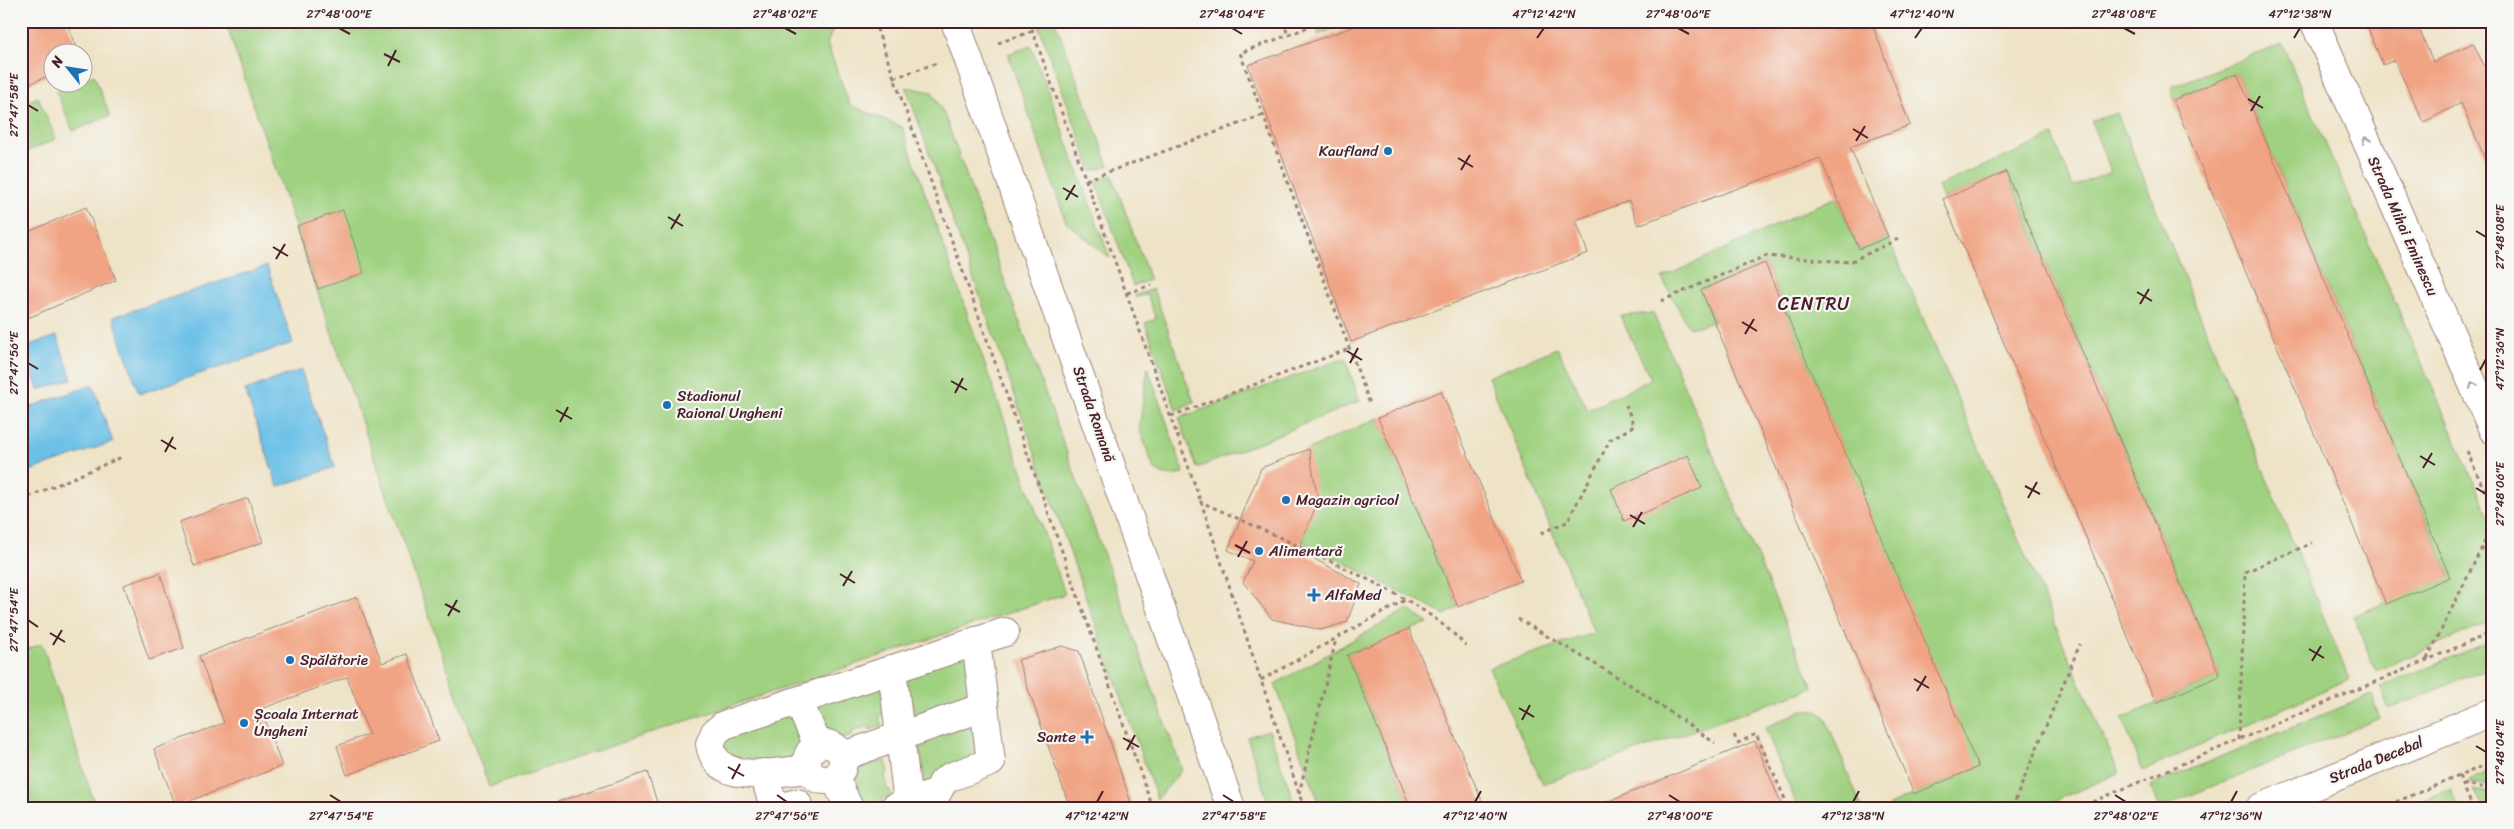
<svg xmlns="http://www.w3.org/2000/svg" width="2514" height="829" font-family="Sriracha,sans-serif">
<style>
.green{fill:#9fd180;stroke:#747856}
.water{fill:#6bc0e7;stroke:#5a7089}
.building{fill:#f1a484}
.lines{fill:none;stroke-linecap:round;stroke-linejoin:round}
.minor-casing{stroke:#9c8178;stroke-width:30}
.major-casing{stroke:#9c8178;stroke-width:30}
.path{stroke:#9c8178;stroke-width:3;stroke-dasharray:4 4;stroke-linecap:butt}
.minor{stroke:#fff;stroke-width:28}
.major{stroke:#fff;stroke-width:28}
.oneway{stroke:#ae9aa0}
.ticks{fill:none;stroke:#4a1f2b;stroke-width:2}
.poi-dot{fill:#1f6fb2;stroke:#f6f6f2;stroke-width:2}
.labels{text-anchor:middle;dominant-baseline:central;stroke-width:4.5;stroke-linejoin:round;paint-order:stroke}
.poi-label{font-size:15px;fill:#4a1f2b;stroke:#f6f6f2;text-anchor:start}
.street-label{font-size:15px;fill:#4a1f2b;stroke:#f6f6f2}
.quarter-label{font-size:18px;letter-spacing:1px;fill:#4a1f2b;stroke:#f6f6f2}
.neatline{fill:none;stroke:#4a1f2b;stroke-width:2}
.ticks-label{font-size:12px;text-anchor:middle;fill:#4a1f2b}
</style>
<rect width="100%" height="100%" fill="#f6f6f2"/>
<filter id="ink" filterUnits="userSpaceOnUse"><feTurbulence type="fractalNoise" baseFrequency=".02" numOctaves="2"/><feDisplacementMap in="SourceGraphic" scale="10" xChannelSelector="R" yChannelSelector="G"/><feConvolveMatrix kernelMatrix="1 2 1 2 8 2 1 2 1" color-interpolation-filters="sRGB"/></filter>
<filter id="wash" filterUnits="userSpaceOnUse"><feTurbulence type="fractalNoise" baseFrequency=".0096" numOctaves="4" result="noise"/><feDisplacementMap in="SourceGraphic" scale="20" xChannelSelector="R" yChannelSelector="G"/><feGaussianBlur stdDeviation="1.12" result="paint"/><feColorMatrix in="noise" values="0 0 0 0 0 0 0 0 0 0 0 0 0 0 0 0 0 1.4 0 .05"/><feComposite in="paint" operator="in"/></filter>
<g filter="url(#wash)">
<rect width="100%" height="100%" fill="#eee3c6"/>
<g class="green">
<path d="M225 21H836L827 44 850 105 902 127 1065 594 489 787 396 522Z"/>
<path d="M1037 21H1055L1109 166 1092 171Z"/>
<path d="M1322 21H1356L1318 35V22Z"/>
<path d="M2282 44 2493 526V620L2376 671 2353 616 2450 576 2237 73 2173 100 2171 87Z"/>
<path d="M1031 46 1110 258 1066 222 1008 54Z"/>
<path d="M94 75 110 116 73 131 56 91 76 83 82 82 83 80Z"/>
<path d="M906 87 932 92 944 114 1182 770 1157 799Z"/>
<path d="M38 97 56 139 21 154V105Z"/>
<path d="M2117 113 2349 679 2143 771 2122 718 2220 676 2007 172 1943 199 1938 186 2053 136 2073 187 2111 172 2091 121Z"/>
<path d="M1112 175 1150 280 1133 286 1096 182Z"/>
<path d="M1836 197 1859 249 1888 237 2119 773 2038 808H1890L1889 805 1977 767 1765 263 1701 290 1714 322 1689 328 1662 278Z"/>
<path d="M1153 289 1194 402 1176 410 1145 323 1156 319 1147 294 1136 298 1135 295Z"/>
<path d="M1653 313 1813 688 1543 784 1489 668 1594 633 1488 377 1557 348 1588 410 1651 379 1620 316Z"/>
<path d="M1345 358 1360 401 1197 468 1179 418Z"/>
<path d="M1148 368 1184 473C1172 477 1164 477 1154 469L1139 428Z"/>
<path d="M1378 418 1458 607 1445 615 1302 541 1309 449Z"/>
<path d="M1408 609 1428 623 1347 655 1411 808H1321L1275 684Z"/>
<path d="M2493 640V666L2389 709 2380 687Z"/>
<path d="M42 644 96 808H21V651Z"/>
<path d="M969 649 971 696 950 703 949 700 934 705 935 708 914 714 913 704 907 705 905 671Z"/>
<path d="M881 681 886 714 879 716 882 726 870 730 868 726 852 732 853 735 843 739 834 733 825 732 809 702Z"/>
<path d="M2371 695 2380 718 2159 808 2150 786Z"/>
<path d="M793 707 804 742 796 759 736 766 720 742Z"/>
<path d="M1803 710 1818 711 1825 717 1862 808H1798L1765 728Z"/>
<path d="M978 722 985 756 923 785 921 779 925 777 919 749 927 746 925 741Z"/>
<path d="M1269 730 1296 808H1270L1247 737Z"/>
<path d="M886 760 888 772 885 773 887 789 890 790 891 796 882 799 884 805 859 808 849 780 855 770Z"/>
<path d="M2493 769V786L2471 783 2469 780Z"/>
<path d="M2450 789 2459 808H2407Z"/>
<path d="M2474 790 2493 794V808H2484Z"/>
</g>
<g class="water">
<path d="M267 266 293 343 139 394 113 317Z"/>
<path d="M57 336 72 379 38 390 24 347Z"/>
<path d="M301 370 335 467 278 487 245 390Z"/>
<path d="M93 385 113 442 21 474V410Z"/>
</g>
<g id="blocks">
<g class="building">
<path d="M21 21H66L79 52H52V74L21 88Z"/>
<path d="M1369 21H1871L1910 125 1850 147 1888 237 1859 249 1820 158 1638 225 1629 201 1576 220 1588 253 1351 342 1248 65Z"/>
<path d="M2365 21H2416L2433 62 2473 43 2493 83V177L2461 103 2424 122 2394 60 2383 65Z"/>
<path d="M2237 73 2450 577 2386 604 2173 100Z"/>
<path d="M2006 172 2220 676 2156 703 1943 199Z"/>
<path d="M86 207 116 280 21 321V235Z"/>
<path d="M343 210 364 273 318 289 297 226Z"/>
<path d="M1765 263 1978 767 1914 794 1701 290Z"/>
<path d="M1441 391 1521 581 1458 607 1378 418Z"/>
<path d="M1309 449 1318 501 1298 550 1361 584 1347 622 1321 630 1272 619 1243 582 1253 561 1228 550 1261 468Z"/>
<path d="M1688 455 1702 488 1624 521 1611 489Z"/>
<path d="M248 498 263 542 194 566 179 522Z"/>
<path d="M160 573 184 648 149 660 124 585Z"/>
<path d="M357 597 382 663 407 654 439 741 347 775 337 746 369 734 347 677 261 709 282 766 176 806 154 749 224 723 199 656Z"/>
<path d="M1409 629 1471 775 1485 808H1411L1347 655Z"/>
<path d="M1062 646 1079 651 1133 808H1070L1018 660Z"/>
<path d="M1755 741 1783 808H1597L1596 807Z"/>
<path d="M647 772 659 808H557V802Z"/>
</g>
</g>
</g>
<g filter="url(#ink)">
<use href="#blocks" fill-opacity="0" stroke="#9c8178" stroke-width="1"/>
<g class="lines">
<g class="minor-casing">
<g id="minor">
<path d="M2314 21 2493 430"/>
<path d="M892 669 908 803"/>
<path d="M798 701 818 745"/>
<circle cx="825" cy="762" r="18"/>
<path d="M843 756 984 707"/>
<path d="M808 769C777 772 716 787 710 744L715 732 724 725 1005 632"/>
<path d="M764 773 774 808"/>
<path d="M835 778 849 808"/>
<path d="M778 808 797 803 799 808"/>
<path d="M894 808 937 793 943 782 950 777 991 762 976 641"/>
<path d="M2260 808 2493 712"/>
</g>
</g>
<g class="major-casing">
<path id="major" d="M955 21 1231 808"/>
</g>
<g class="path">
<path d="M874 21 1153 808"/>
<path d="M1029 21 1201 502"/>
<path d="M1283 21 1288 35"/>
<path d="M1312 21 1304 29 1240 53 1370 404"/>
<path d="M998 43 1033 31"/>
<path d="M894 78 937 63"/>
<path d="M1086 180 1263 115"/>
<path d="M1127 293 1152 285"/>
<path d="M1661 301 1766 256 1850 262 1900 238"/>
<path d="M1171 416 1349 349"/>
<path d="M2467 451 2493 510"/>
<path d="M21 500 122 457"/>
<path d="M1541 533 1567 522 1610 440 1634 426 1626 405"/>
<path d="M1518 619 1629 684 1715 743"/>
<path d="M2427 659 2493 525"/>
<path d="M1261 680 1407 599"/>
<path d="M1734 735 1738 743 1756 734 1789 808"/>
<path d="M2239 740 2245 572 2312 543"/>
<path d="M2459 776 2473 808"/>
<path d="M2463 784 2493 789"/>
<path d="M1299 794 1336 639"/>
<path d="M1304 808 1201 502C1251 524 1301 547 1351 571 1393 592 1433 611 1466 646"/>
<path d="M1397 808 1409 803"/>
<path d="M2012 808 2080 644"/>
<path d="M2078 808 2493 632"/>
<path d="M2381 808 2493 762"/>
</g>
<use href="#minor" class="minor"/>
<use href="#major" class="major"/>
</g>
<defs><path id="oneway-chevron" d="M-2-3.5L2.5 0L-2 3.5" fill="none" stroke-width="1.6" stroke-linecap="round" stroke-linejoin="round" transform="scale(1.25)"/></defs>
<g class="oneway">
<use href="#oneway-chevron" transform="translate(2366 140) rotate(-114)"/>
<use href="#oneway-chevron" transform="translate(2473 385) rotate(-114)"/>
</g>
</g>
<path class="ticks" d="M339 28 350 34M785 28 796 34M1232 28 1242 34M1678 28 1689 34M2124 28 2135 34M1537 38 1544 28M1915 38 1922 28M2294 38 2300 28M384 54 400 62M388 66 396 50M2248 99 2263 108M28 105 38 111M2251 111 2260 96M1853 129 1868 138M1856 141 1865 126M1458 158 1473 167M1461 170 1470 155M1063 188 1078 197M1066 200 1075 185M668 217 683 226M671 229 680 214M2476 231 2486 237M273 247 288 256M276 259 285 244M2137 292 2152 301M2140 304 2149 289M1742 322 1757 331M1745 334 1754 319M1347 351 1362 360M28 363 38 369M1350 363 1358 348M2480 370 2486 359M951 381 967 390M955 393 963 378M556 410 572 419M560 422 568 407M161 440 176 449M165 452 173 437M2420 456 2435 465M2423 468 2432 453M2025 486 2040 494M2476 488 2486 494M2028 498 2037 482M1630 515 1645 524M1633 527 1642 512M1235 545 1250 553M1238 557 1247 541M840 574 855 583M843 586 852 571M445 604 460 612M448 616 457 600M28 620 38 627M50 633 65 642M53 645 62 630M2309 649 2324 658M2312 661 2321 646M1914 679 1929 688M1917 691 1926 676M1519 708 1534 717M1522 720 1530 705M1123 738 1139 747M2476 746 2486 752M1127 750 1135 735M728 767 744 776M732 779 740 764M330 795 341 802M777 795 787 802M1223 795 1234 802M1669 795 1680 802M2115 795 2126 802M1097 802 1103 791M1475 802 1481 791M1853 802 1859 791M2231 802 2237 791"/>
<g class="poi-dot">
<circle cx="1388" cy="151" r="5"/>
<circle cx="667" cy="405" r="5"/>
<circle cx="1286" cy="500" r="5"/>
<circle cx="1259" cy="551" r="5"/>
<path d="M1311.5 587.5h5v5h5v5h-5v5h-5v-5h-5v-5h5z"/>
<circle cx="290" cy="660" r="5"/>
<circle cx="244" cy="723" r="5"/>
<path d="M1084.5 729.5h5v5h5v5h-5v5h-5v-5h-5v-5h5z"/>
</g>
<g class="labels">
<g class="poi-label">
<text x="1378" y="151" text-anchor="end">Kaufland</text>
<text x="677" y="396">Stadionul<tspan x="677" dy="17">Raional Ungheni</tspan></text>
<text x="1296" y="500">Magazin agricol</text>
<text x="1269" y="551">Alimentară</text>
<text x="1325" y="595">AlfaMed</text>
<text x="300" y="660">Spălătorie</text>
<text x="254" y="714">Școala Internat<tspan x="254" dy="17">Ungheni</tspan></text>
<text x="1076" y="737" text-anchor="end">Sante</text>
</g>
<g class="street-label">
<text transform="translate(2403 226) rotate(66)">Strada Mihai Eminescu</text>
<text transform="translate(1094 414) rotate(71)">Strada Romană</text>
<text transform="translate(2376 760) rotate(-22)">Strada Decebal</text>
</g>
<g class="quarter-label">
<text x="1814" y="304">CENTRU</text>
</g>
</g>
<rect width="2514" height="829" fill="none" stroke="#f6f6f2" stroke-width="55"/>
<g transform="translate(68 68) rotate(300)"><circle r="24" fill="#f6f6f2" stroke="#b1a0a2"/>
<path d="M0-4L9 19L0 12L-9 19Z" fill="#1f6fb2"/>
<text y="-8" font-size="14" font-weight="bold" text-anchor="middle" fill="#4a1f2b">N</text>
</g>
<rect x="28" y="28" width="2458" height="774" class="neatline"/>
<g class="ticks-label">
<text x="339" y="18">27°48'00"E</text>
<text x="785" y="18">27°48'02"E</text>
<text x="1232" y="18">27°48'04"E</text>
<text x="1544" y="18">47°12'42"N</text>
<text x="1678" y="18">27°48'06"E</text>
<text x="1922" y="18">47°12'40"N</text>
<text x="2124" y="18">27°48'08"E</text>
<text x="2300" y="18">47°12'38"N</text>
<text transform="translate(14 105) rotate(-90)" y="4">27°47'58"E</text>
<text transform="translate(2500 237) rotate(-90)" y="4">27°48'08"E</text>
<text transform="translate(2500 359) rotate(-90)" y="4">47°12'36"N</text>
<text transform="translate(14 363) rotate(-90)" y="4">27°47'56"E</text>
<text transform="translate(2500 494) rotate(-90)" y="4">27°48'06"E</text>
<text transform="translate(14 620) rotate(-90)" y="4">27°47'54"E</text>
<text transform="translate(2500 752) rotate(-90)" y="4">27°48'04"E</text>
<text x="341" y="820">27°47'54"E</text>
<text x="787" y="820">27°47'56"E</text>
<text x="1097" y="820">47°12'42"N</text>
<text x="1234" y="820">27°47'58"E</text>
<text x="1475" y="820">47°12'40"N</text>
<text x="1680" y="820">27°48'00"E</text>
<text x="1853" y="820">47°12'38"N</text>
<text x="2126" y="820">27°48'02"E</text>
<text x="2231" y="820">47°12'36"N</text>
</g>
</svg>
